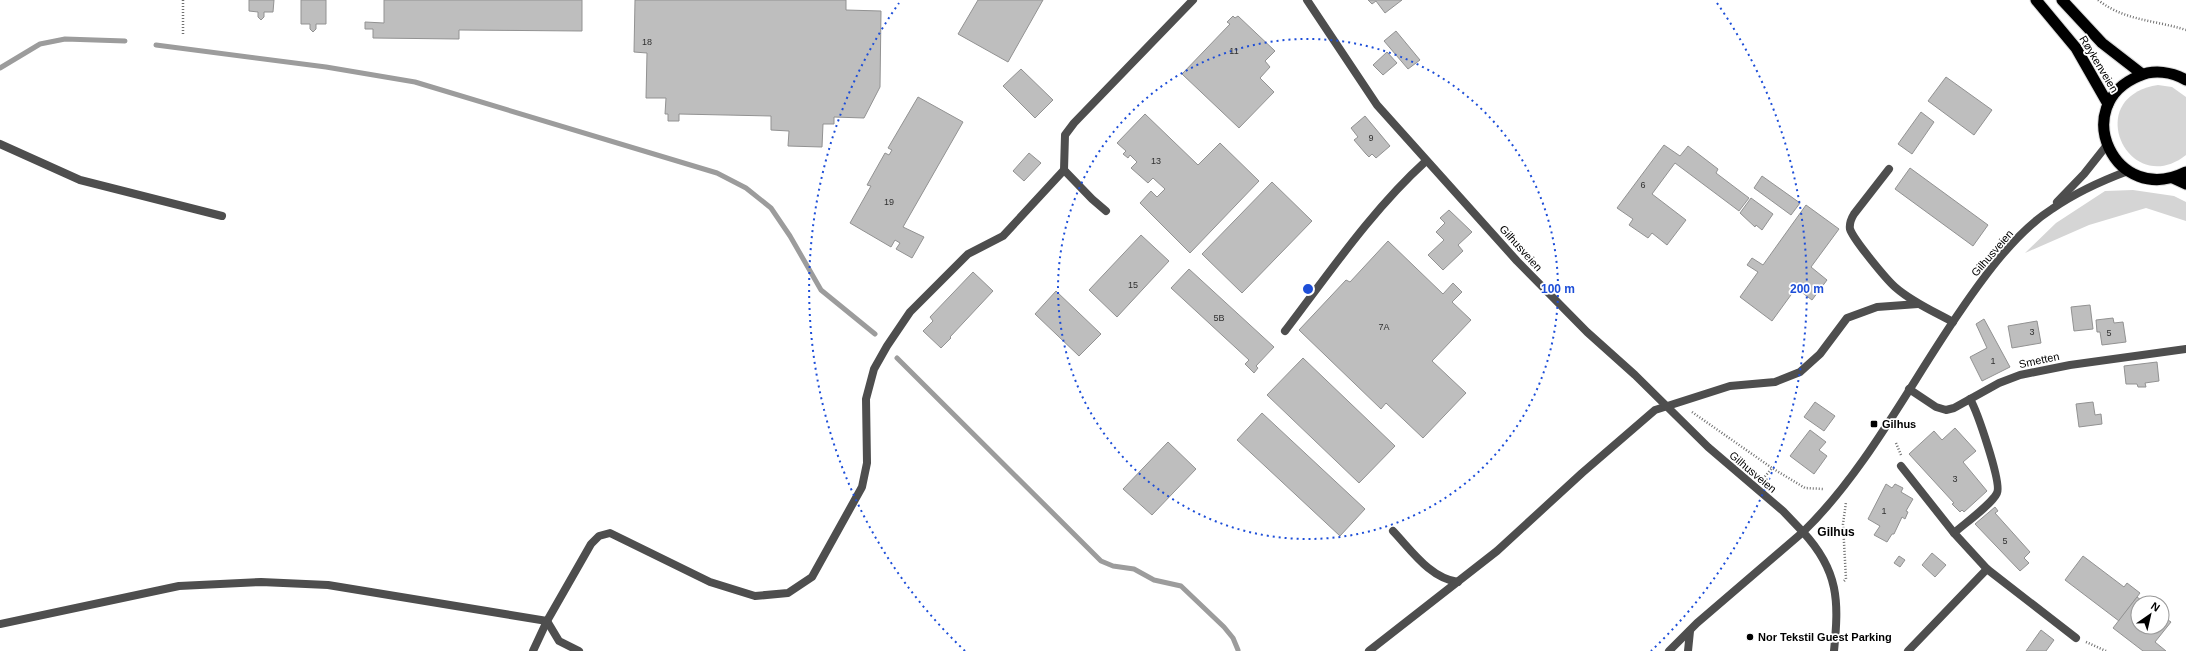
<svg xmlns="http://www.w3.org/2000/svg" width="2186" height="651" font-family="Helvetica,sans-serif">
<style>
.green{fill:#d5d5d5}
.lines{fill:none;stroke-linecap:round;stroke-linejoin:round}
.stream{stroke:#9c9c9c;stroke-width:5}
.building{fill:#bebebe;stroke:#929292}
.trunk-casing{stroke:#dbdbdb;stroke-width:13}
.path{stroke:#707070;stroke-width:2.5;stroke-dasharray:1 2;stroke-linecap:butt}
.service{stroke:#4e4e4e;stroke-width:8}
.minor{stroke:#4e4e4e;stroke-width:8}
.tertiary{stroke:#4e4e4e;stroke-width:8}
.trunk{stroke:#000;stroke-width:11}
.ring{fill:none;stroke:#1d4ed8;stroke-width:2;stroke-dasharray:2 4}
.poi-dot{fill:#000;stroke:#fff;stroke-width:1.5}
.labels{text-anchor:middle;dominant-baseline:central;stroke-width:3.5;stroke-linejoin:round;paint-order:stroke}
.number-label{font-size:9px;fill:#303030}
.street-label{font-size:11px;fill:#000;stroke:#fff}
.poi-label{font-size:11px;font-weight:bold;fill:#000;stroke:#fff;text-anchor:start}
.neighbourhood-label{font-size:12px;font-weight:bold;fill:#000;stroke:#fff}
.centre{fill:#1d4ed8;stroke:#fff;stroke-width:2}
.ring-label{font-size:12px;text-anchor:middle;font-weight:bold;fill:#1d4ed8;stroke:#fff;stroke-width:3.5;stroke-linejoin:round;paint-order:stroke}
</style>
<rect width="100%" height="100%" fill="#fff"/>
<g class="green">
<path d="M2158 85 2172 87 2186 97V155C2129 200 2080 97 2158 85Z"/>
<path d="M2133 190 2174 196 2186 202V221L2146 208 2089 225 2025 253 2056 223 2105 191Z"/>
</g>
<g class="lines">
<g class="stream">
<path d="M156 45 326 67 415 82 717 173 746 188 771 208 790 236 821 290 875 334"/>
<path d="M0 68 40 44 65 39 125 41"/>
<path d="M897 358 1101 561 1113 566 1134 569 1154 580 1181 586 1224 627 1233 638 1238 650"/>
</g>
</g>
<g class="building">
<path d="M249 0H274L273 12H264V17L261 20 258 17V12L249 11Z"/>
<path d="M301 0H326V24H316V29L313 32 310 29V24H301Z"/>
<path d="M384 0H582V31L459 30V39L373 38V29H365V22L384 23Z"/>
<path d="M635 0H846V10L881 11 880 87 864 118 834 117V124H823L822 147 788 146 789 131 771 130V116L679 114V121H668V114H665L666 98H646L647 53 634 52Z"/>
<path d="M978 0H1043L1008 62 958 34Z"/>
<path d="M1368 0H1402L1385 13 1376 1 1372 4Z"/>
<path d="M1233 16 1235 18 1238 16 1275 51 1265 61 1270 67 1260 78 1274 92 1239 128 1182 74 1230 24 1227 22Z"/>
<path d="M1396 31 1420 60 1408 69 1384 41Z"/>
<path d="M1387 52 1397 63 1383 75 1373 65Z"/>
<path d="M1021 69 1053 100 1035 118 1003 86Z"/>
<path d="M1946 77 1992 110 1974 135 1928 101Z"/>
<path d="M918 97 963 122 903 227 924 237 912 258 896 249 900 243 895 240 891 247 850 223 871 186 867 185 885 153 889 155 892 150 888 148Z"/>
<path d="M1921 112 1934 122 1912 154 1898 144Z"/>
<path d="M1145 114 1198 165 1220 143 1259 181 1190 253 1140 203 1151 191 1157 197 1165 189 1153 178 1148 183 1131 168 1137 162 1130 155 1128 158 1123 154 1126 151 1117 143Z"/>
<path d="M1365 116 1390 146 1376 158 1372 154 1369 157 1366 154 1354 140 1358 137 1351 128Z"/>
<path d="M1664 145 1680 156 1688 146 1718 169 1716 173 1749 198 1739 211 1675 163 1652 194 1686 220 1667 245 1652 233 1648 238 1629 225 1633 219 1617 208Z"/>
<path d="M1029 153 1041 163 1024 181 1013 171Z"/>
<path d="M1910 168 1988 225 1973 246 1895 189Z"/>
<path d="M1762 176 1800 203 1791 215 1754 188Z"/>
<path d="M1272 182 1312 221 1242 293 1202 254Z"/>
<path d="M1751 198 1773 214 1762 230 1756 225 1755 227 1740 213Z"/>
<path d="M1806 205 1839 229 1811 267 1827 280 1812 300 1796 288 1772 321 1740 297 1758 272 1747 265 1752 258 1763 265Z"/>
<path d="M1449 210 1472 232 1458 245 1463 251 1443 270 1428 255 1444 240 1436 232 1445 223 1440 218Z"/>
<path d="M1141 235 1169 261 1117 317 1089 290Z"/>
<path d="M1388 241 1443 294 1453 283 1462 292 1452 302 1471 320 1432 361 1466 393 1423 438 1386 403 1381 409 1299 330 1346 280 1350 282Z"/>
<path d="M1189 269 1274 347 1256 366 1258 368 1254 373 1245 364 1249 360 1171 288Z"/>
<path d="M973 272 993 291 950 337 951 338 941 348 923 331 933 321 930 317Z"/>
<path d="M1056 291 1101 334 1079 356 1035 314Z"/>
<path d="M2090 305 2093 329 2074 331 2071 307Z"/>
<path d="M2113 318 2114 323 2123 322 2126 342 2102 345 2100 332H2097L2096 320Z"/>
<path d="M1984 319 2010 367 1982 381 1970 357 1987 348 1976 324Z"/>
<path d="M2037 321 2041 343 2012 348 2008 326Z"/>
<path d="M1303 358 1395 446 1359 483 1267 395Z"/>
<path d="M2157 362 2159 381 2145 383 2146 387H2138L2137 384H2126L2124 366Z"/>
<path d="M1815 402 1835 416 1824 431 1804 417Z"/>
<path d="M2093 402 2095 415 2101 414 2102 424 2079 427 2076 404Z"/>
<path d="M1262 413 1365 509 1340 536 1237 440Z"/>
<path d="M1955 428 1976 451 1963 462 1987 491 1964 512 1962 510 1960 512 1952 504 1954 503 1909 454 1934 431 1942 440Z"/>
<path d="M1810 430 1826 442 1819 450 1827 456 1814 474 1790 456Z"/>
<path d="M1168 442 1196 469 1152 515 1123 489Z"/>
<path d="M1886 484 1892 488 1895 484 1903 488 1901 492 1913 499 1906 511 1908 512 1905 519 1902 517 1894 534H1892L1887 542 1874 535 1880 526 1868 519Z"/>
<path d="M1995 507 1998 511 1995 513 2030 552 2024 558 2029 563 2020 571 1975 524Z"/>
<path d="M1932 553 1946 565 1935 577 1922 565Z"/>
<path d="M1899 556 1905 560 1900 567 1894 563Z"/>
<path d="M2083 556 2124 587 2127 583 2140 593 2119 621 2065 580Z"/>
<path d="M2137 597 2145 603H2138V627H2162V616L2171 622 2155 642 2166 651H2143L2113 628Z"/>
<path d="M2041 630 2054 640 2046 651H2026Z"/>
</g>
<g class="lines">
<g class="trunk-casing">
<g id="trunk">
<path d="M2036 0 2076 48 2108 104"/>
<path d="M2062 0 2102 43 2142 74"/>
<path d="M2186 80C2172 72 2154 69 2139 76 2068 105 2115 208 2186 172"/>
<path d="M2173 178 2186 184"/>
</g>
</g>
<g class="path">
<path d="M183 0V34"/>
<path d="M2098 0C2125 21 2155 20 2186 30"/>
<path d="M1692 412 1772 468 1805 488 1824 489"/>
<path d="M1896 443 1901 455"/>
<path d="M1763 479 1772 468"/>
<path d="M1844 581 1846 579 1843 524 1846 502"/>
<path d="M2086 642 2106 651"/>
</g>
<g class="service">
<path d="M0 144 80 180 222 216"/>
<path d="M1889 169 1854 214C1851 219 1849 223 1850 229 1853 239 1886 279 1895 287 1912 302 1933 311 1953 322"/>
<path d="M1106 211 1092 199 1064 170 1065 135 1074 123 1193 0"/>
<path d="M1285 331C1330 272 1372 210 1426 161"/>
<path d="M1901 466 1954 533 1987 569 2076 638"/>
<path d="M1393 531C1412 551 1430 578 1458 582"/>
<path d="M1954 533C1964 524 1992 504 1997 493 2002 483 1977 411 1970 399"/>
<path d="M0 624 179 586 261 582 328 585 547 621 559 641 579 651"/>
<path d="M533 651 547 621 591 544 599 536 610 533 710 582 755 596 788 593 812 577 862 487 867 463 866 399 874 369 887 346 910 312 968 254 1003 236 1064 170"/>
<path d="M1369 651 1497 551 1582 473 1655 410 1730 386 1775 382 1800 372 1820 354 1847 318 1877 307 1918 304"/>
<path d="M1688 651 1690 631"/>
<path d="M1908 651 1987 569"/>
</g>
<g class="minor">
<path d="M1307 0 1377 105 1517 261 1587 332 1635 375 1708 447 1783 511 1803 532 1697 623 1669 651"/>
<path d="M1909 389 1936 407 1946 410 1954 408 1999 383 2020 375 2070 365 2186 349"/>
</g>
<g class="tertiary">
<path d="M2057 202 2084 174 2107 145"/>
<path d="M1834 651C1839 601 1839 571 1803 532 1866 471 1911 382 1961 310 1985 275 2016 232 2052 209 2075 193 2101 181 2128 171"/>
</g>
<use href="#trunk" class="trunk"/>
</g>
<g class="ring">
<circle cx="1308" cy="289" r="250"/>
<path d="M965 651A499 499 0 0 1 899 3M1717 3A499 499 0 0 1 1651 651"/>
</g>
<g class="poi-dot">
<rect x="1870" y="420" width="8" height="8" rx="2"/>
<circle cx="1750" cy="637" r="4"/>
</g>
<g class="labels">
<g class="number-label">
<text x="647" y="42">18</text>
<text x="1234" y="51">11</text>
<text x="1371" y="138">9</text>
<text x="1156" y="161">13</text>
<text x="1643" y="185">6</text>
<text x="889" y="202">19</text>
<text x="1133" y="285">15</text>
<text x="1219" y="318">5B</text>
<text x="1384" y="327">7A</text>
<text x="2032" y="332">3</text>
<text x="2109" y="333">5</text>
<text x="1993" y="361">1</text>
<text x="1955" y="479">3</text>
<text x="1884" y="511">1</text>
<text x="2005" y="541">5</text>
</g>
<g class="street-label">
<text transform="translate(2099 64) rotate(59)">Røykenveien</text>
<text transform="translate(1521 248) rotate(48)">Gilhusveien</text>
<text transform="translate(1992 253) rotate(-49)">Gilhusveien</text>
<text transform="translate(2039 360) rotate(-12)">Smetten</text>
<text transform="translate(1753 472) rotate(40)">Gilhusveien</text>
</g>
<g class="poi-label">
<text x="1882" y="424">Gilhus</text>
<text x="1758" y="637">Nor Tekstil Guest Parking</text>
</g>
<g class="neighbourhood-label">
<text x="1836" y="532">Gilhus</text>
</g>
</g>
<circle cx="1308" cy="289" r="6" class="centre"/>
<g class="ring-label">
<text x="1558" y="293">100 m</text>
<text x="1807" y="293">200 m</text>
</g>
<g transform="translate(2150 615) rotate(34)"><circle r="19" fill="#ffffff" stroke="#999999"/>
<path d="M0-3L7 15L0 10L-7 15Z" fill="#000000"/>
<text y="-6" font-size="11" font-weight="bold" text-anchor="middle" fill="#000000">N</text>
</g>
</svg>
